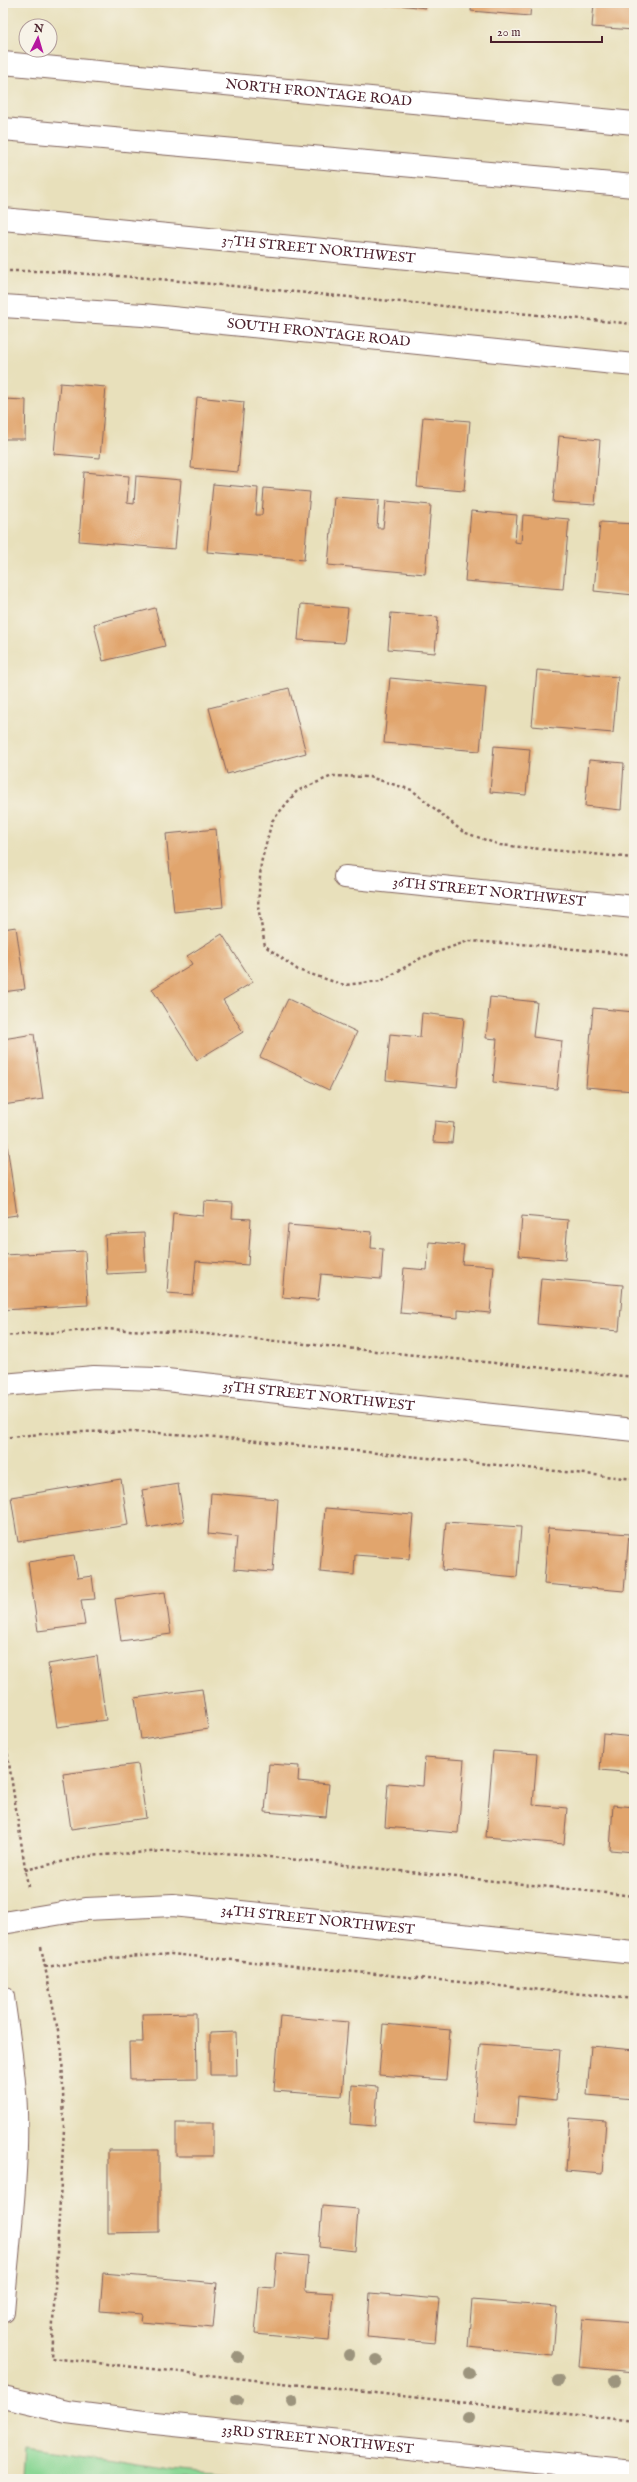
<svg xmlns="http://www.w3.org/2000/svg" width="637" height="2482" font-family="'IM FELL English',serif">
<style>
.green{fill:#8bd795;stroke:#6a7b60}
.building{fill:#e1a56d}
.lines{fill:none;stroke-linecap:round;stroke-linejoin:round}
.street-casing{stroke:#81635d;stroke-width:24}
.secondary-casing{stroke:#81635d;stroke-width:24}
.primary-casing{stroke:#81635d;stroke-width:24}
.path{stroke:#81635d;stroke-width:2.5;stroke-dasharray:3 3;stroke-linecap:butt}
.street{stroke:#fff;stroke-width:22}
.secondary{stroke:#fff;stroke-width:22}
.primary{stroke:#fff;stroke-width:22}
.tree{fill:#9c947d}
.labels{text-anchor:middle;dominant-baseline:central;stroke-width:3;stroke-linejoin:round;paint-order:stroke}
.street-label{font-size:14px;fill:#4a1f2b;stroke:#f7f3e8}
</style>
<rect width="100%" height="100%" fill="#f7f3e8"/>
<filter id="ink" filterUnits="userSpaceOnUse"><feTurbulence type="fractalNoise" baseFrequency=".025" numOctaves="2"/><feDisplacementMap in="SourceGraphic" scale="8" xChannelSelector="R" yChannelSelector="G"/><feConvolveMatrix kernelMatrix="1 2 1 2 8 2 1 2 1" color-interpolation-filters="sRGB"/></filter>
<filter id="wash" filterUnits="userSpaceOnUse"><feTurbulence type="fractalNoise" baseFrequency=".012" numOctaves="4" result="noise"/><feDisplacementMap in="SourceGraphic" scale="16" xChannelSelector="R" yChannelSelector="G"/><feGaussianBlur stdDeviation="0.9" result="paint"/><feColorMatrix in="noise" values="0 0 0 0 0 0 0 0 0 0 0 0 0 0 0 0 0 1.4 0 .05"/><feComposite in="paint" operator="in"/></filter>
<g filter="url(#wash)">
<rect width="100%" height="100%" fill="#e8e0bb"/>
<path class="green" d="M25 2448 172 2470 265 2479H23Z"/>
<g id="blocks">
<g class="building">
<path d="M381 3H426V8Z"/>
<path d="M472 3H531L530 16 471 11Z"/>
<path d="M594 3H634V30L592 27Z"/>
<path d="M60 383 106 387 100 458 54 454Z"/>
<path d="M197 397 244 402 238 472 191 468Z"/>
<path d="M3 399 26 400 25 439H3Z"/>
<path d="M423 417 470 421 464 491 417 487Z"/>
<path d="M559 436 600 440 595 505 553 502Z"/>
<path d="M84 472 129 476 127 503 134 504 136 476 181 480 175 549 79 541Z"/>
<path d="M213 484 258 488 256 515H262L264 488 310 492 304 560 207 552Z"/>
<path d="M334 497 379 500 377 528H383L386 501 431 505 425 574 328 565Z"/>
<path d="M471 511 517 515 515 542 521 543 523 515 569 519 563 589 465 581Z"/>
<path d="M600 522 634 524V595L594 591Z"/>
<path d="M301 604 348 608 344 643 298 640Z"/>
<path d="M155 608 165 646 103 661 94 624Z"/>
<path d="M391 613 438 617 435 653 388 649Z"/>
<path d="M537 670 618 677 613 733 532 726Z"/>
<path d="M390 678 486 687 480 751 384 743Z"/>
<path d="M289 688 306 753 227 774 209 708Z"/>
<path d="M494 746 530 749 526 795 490 792Z"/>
<path d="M589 760 624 763 621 810 585 806Z"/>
<path d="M216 829 223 907 174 912 166 834Z"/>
<path d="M16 927 25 989 3 992V929Z"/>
<path d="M222 934 253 982 223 1000 243 1032 197 1060 152 989 192 964 187 956Z"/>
<path d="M490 997 537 1002 533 1037 562 1041 557 1089 493 1082 497 1039 486 1038Z"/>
<path d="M288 999 357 1032 329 1090 260 1057Z"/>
<path d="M593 1008 634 1012 633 1091 586 1087Z"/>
<path d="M422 1013 464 1018 457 1087 386 1080 390 1034 420 1037Z"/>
<path d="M34 1034 43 1099 3 1105V1039Z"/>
<path d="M435 1121 454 1123 452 1143 433 1142Z"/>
<path d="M7 1145 17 1215 3 1217V1146Z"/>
<path d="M204 1201 233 1203 232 1218 251 1219 248 1265 196 1261 193 1295 167 1293 173 1213 203 1216Z"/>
<path d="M522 1216 568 1220 565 1260 519 1256Z"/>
<path d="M288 1225 372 1232 371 1248 383 1249 381 1279 321 1274 318 1300 282 1297Z"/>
<path d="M144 1233 146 1272 107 1274 105 1235Z"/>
<path d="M429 1242 464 1245 462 1264 494 1266 490 1313 458 1310V1318L400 1313 404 1268 427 1270Z"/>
<path d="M85 1251 88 1305 3 1310V1255Z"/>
<path d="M541 1278 623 1285 619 1331 537 1324Z"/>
<path d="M121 1479 128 1525 18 1542 11 1497Z"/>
<path d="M178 1484 184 1521 148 1528 142 1490Z"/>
<path d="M211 1493 278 1499 273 1572 234 1569 237 1537 208 1534Z"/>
<path d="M325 1508 413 1515 409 1559 355 1555 354 1575 320 1572Z"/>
<path d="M446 1522 521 1527 517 1577 442 1570Z"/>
<path d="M548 1528 629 1534 624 1591 544 1584Z"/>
<path d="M74 1555 78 1578 92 1576 95 1599 81 1600 85 1625 38 1631 28 1562Z"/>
<path d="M165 1592 171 1634 121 1641 115 1599Z"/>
<path d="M97 1656 106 1720 57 1727 48 1664Z"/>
<path d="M202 1689 208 1729 141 1739 135 1698Z"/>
<path d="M603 1734 634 1737V1773L600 1770Z"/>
<path d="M493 1751 537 1754 533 1805 567 1808 564 1844 486 1837Z"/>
<path d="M425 1757 464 1760 458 1833 385 1827 388 1783 423 1786Z"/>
<path d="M138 1764 146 1818 71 1829 63 1774Z"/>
<path d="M269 1764 299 1766 298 1781 329 1784 326 1817 265 1812Z"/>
<path d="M613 1805 634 1807V1852L610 1850Z"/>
<path d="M196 2013 197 2079 130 2080 129 2042H143L142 2014Z"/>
<path d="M280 2016 348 2022 342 2096 274 2091Z"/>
<path d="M383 2024 450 2030 446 2080 379 2075Z"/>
<path d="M236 2032 237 2075H210V2033Z"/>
<path d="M480 2044 560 2050 556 2100 518 2096 516 2125 473 2122Z"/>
<path d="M591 2046 634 2050V2099L587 2095Z"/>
<path d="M352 2085 378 2087 375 2126 350 2124Z"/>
<path d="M570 2118 606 2121 602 2174 566 2171Z"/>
<rect x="176" y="2123" width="37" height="33"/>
<path d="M108 2150H159V2232L108 2233Z"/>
<path d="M322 2206 358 2209 355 2251 319 2247Z"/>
<path d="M277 2253 308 2256 305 2291 333 2293 329 2341 255 2334 259 2287 274 2288Z"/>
<path d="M103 2273 217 2283 213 2328 141 2322 142 2314 100 2311Z"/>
<path d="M370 2293 439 2299 435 2343 367 2337Z"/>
<path d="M472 2300 557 2307 553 2355 468 2347Z"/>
<path d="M583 2319 634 2323V2372L579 2367Z"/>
</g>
</g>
</g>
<g filter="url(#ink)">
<use href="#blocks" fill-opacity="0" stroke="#81635d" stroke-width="1"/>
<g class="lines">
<g class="street-casing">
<g id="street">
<path id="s1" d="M3 63 634 123"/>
<path id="s2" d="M3 306 143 315 634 365"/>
<path id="s3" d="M345 877 634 907"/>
<path id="s4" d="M3 1385 94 1377 157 1379 634 1430"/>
<path id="s5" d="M3 1923 86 1909 173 1905 634 1953"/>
<path d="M3 1997C8 2035 15 2073 16 2111 18 2178 8 2245 3 2312"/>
</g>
</g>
<g class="secondary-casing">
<g id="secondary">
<path id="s6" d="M3 2397 67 2412 145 2422 634 2472"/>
</g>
</g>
<g class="primary-casing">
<g id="primary">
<path d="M3 129 634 186"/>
<path id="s7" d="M3 219 634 280"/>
</g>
</g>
<g class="path">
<path d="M3 271H44L148 278 634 324"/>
<path d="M634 858 500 845 463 832 412 790 369 777 332 776 297 791 272 821 261 863 258 906 265 946 298 970 344 985 381 981 421 958 468 941 535 945 634 955"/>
<path d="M3 1336 103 1329 196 1333 634 1377"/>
<path d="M3 1438C109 1424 209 1436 314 1447 421 1457 527 1468 634 1479"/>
<path d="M3 1724 28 1887"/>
<path d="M25 1870 88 1856 165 1851 242 1854 634 1896"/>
<path d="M41 1947 62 2051 64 2129 51 2358 634 2421"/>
<path d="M45 1967 113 1958 171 1954 634 1999"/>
</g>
<use href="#street" class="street"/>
<use href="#secondary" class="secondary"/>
<use href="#primary" class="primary"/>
</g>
<g class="tree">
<circle cx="349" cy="2355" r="6"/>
<circle cx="238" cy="2357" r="6"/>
<circle cx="377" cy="2360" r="6"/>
<circle cx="469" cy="2373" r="6"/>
<circle cx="558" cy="2381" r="6"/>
<circle cx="615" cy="2381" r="6"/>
<circle cx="237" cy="2400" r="6"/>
<circle cx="292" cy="2400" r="6"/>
<circle cx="468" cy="2418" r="6"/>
</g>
</g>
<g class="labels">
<g class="street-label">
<text stroke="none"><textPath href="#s1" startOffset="317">NORTH FRONTAGE ROAD</textPath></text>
<text stroke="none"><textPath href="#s7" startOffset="317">37TH STREET NORTHWEST</textPath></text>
<text stroke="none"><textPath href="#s2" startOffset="317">SOUTH FRONTAGE ROAD</textPath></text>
<text stroke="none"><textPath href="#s3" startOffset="145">36TH STREET NORTHWEST</textPath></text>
<text stroke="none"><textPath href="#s4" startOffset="317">35TH STREET NORTHWEST</textPath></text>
<text stroke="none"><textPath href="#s5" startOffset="317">34TH STREET NORTHWEST</textPath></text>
<text stroke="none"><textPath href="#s6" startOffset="318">33RD STREET NORTHWEST</textPath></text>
</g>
</g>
<rect width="637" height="2482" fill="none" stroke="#f7f3e8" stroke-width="16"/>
<g transform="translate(38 38) rotate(5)"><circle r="19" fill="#f7f3e8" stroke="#b29e9c"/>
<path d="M0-3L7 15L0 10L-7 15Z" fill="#b5179e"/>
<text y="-6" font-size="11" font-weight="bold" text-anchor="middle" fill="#4a1f2b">N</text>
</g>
<path d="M491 36v6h111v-6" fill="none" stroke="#4a1f2b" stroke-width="2"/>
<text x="497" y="36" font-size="12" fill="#4a1f2b" stroke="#f7f3e8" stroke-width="3" paint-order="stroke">20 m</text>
</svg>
